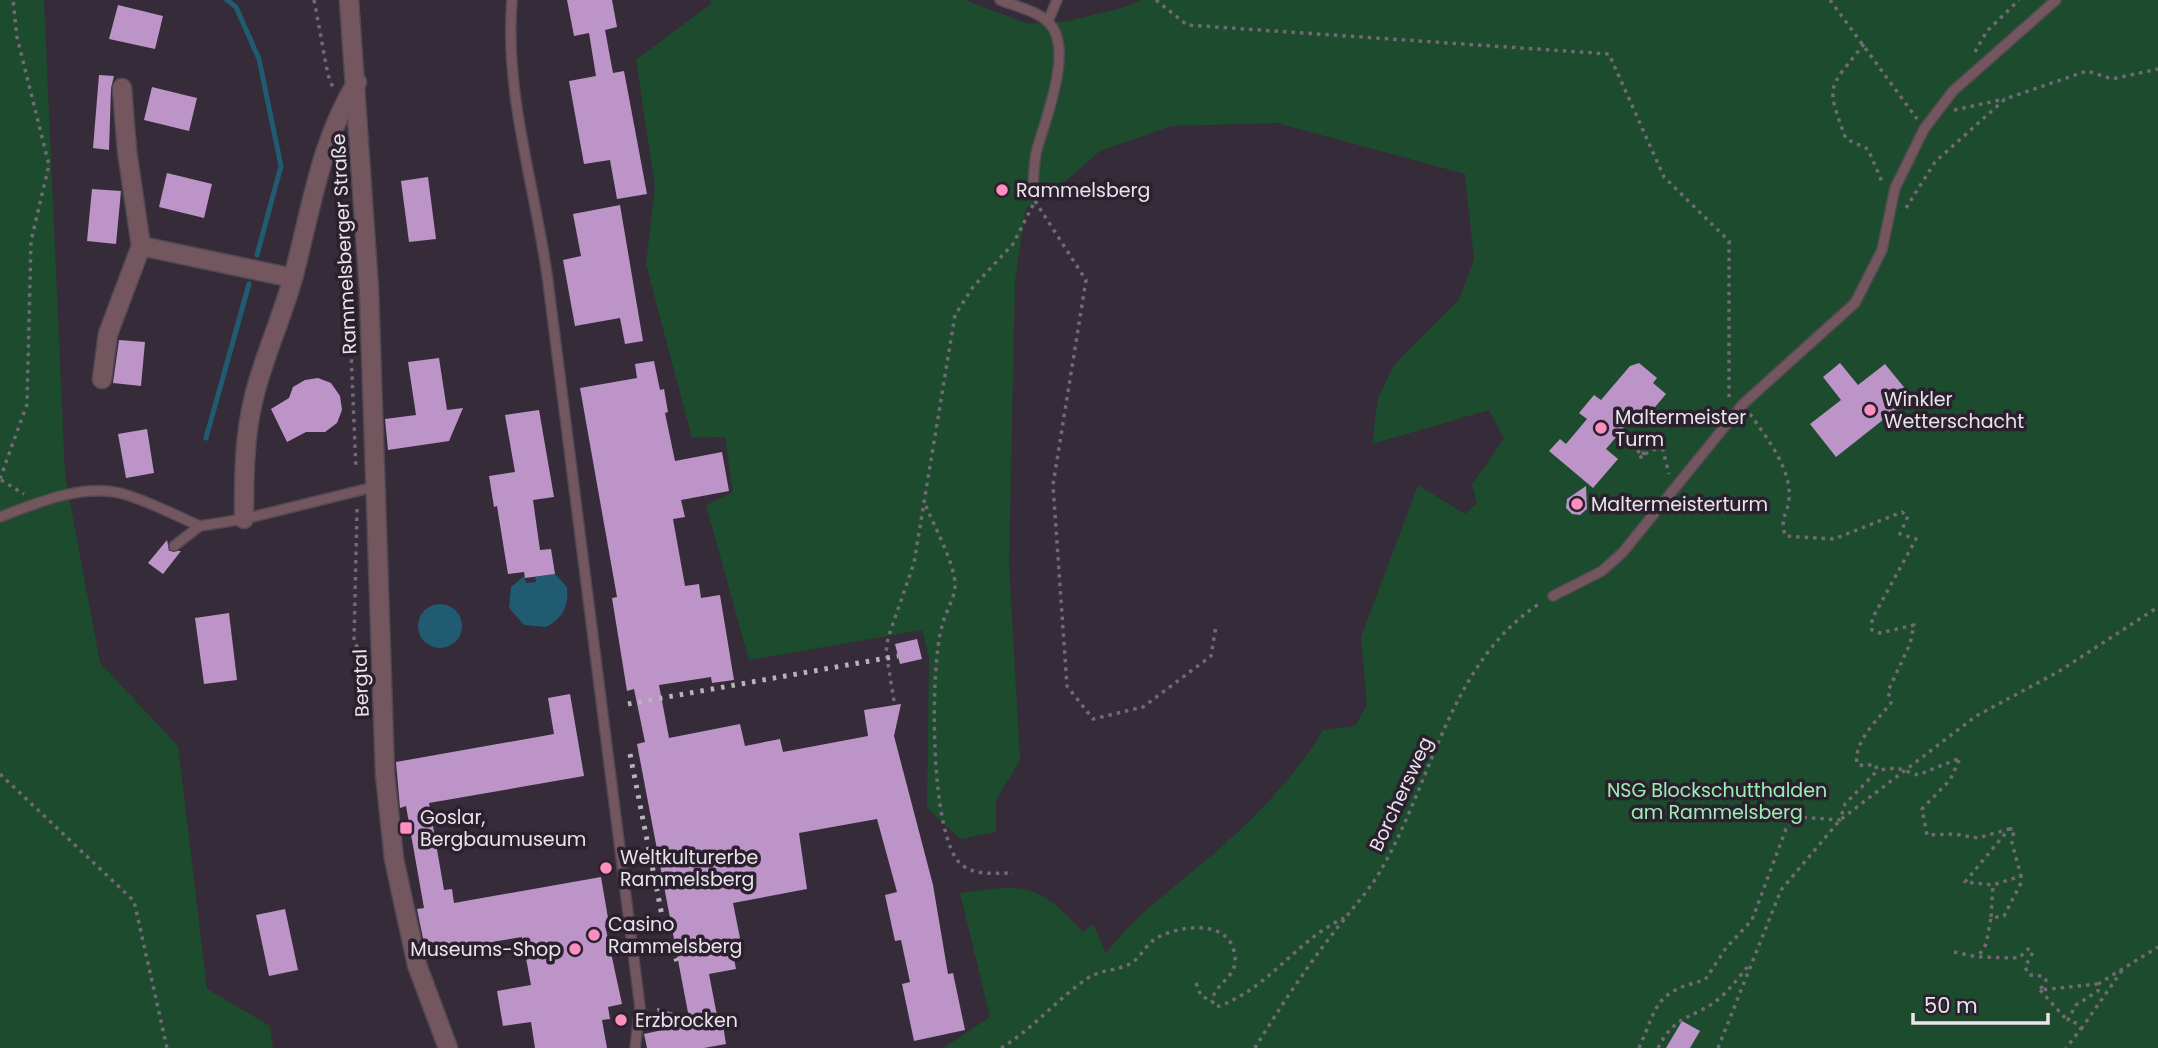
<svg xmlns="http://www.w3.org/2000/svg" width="2158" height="1048" font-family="Poppins,sans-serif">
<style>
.green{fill:#1c4c2d}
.water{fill:#205b71}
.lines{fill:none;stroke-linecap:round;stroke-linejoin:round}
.stream{stroke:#205b71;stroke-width:5}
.building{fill:#bd94c8}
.service-casing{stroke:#534955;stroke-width:12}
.minor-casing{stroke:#534955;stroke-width:21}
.path{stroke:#726974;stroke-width:3.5;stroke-dasharray:3.5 5;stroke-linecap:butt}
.service{stroke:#74575e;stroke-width:9}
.minor{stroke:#74575e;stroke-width:18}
.rail{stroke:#bbb3bc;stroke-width:5;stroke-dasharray:3.5 7;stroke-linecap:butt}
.poi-dot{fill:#fd8ec0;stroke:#2b212e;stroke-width:2.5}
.labels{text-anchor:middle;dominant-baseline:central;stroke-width:7;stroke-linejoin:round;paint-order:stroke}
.poi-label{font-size:19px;fill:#ebe4ec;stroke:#2b212e;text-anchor:start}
.street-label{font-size:19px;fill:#ebe4ec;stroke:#2b212e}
.park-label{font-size:19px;fill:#9befb3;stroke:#2b212e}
</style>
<rect width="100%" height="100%" fill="#362b38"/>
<g class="green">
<path d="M0 0H44L65 475 100 663 178 746 207 989 270 1026 273 1048H0Z"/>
<path d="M710 0H965L1029 24 1068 21 1118 9 1141 0H2158V1048H943L990 1017 960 893C1025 884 1037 882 1083 932L1093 924 1106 954C1139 908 1188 879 1229 840 1264 808 1299 771 1323 730L1355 726 1367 705 1361 637 1418 485 1465 514 1477 503 1472 484 1504 439 1489 410 1372 444 1378 398 1394 365 1459 300 1474 259 1465 174 1277 123 1171 126 1100 151 1055 190 1026 208 1015 280 1009 564 1020 760 996 800V832L960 839 927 808 929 656 922 630 749 660 706 505 733 492 725 437 692 438 646 264 655 187 636 60 712 3Z"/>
</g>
<g class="water">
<path d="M555 574 567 587C569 606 563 618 546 627L524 625 509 608 511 587 524 576 526 583 536 582 535 577Z"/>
<circle cx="440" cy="626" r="22"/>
</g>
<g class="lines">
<g class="stream">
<path d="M227 0 236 7 259 59 281 166 257 255"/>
<path d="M206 438 249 284"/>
</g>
</g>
<g class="building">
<path d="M567 0H612L617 27 605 30 613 73 624 71 647 194 617 199 610 160 584 164 569 81 596 76 589 33 574 36Z"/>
<path d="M118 5 163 16 155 49 109 39Z"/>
<path d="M99 75 114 76 111 88 109 150 93 148Z"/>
<path d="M152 87 197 98 189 131 144 120Z"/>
<path d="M167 173 212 184 204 218 159 207Z"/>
<path d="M428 177 436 239 409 242 401 181Z"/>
<path d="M92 189 121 191 116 244 87 241Z"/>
<path d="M620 205 643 341 625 344 620 318 575 326 563 260 581 256 573 214Z"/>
<path d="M119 340 145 342 141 386 113 383Z"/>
<path d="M439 358 447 410 463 408 449 441 388 450 385 419 416 415 408 362Z"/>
<path d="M654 361 660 390 664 389 668 412 665 413 675 461 722 452 729 491 681 500 685 517 673 519 685 586 699 584 701 598 720 595 734 680 712 683 711 677 659 685 669 738 740 724 745 746 780 739 783 752 868 736 864 710 901 704 894 736 933 885 948 974 953 973 965 1030 914 1041 902 984 910 982 901 940 895 941 885 895 897 892 877 819 799 833 807 889 733 903 741 943 731 944 736 969 709 974 719 1026 723 1025 726 1044 704 1048H647L644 1034 662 1030 657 1008 689 1018 637 744 645 742 634 689 627 691 612 598 617 597 580 388 637 378 635 364Z"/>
<path d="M1639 363 1657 378 1653 383 1666 394 1641 424 1633 417 1606 449 1618 459 1593 488 1549 451 1560 439 1566 444 1587 419 1579 413 1594 395 1601 400 1630 366Z"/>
<path d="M1840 363 1858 385 1885 364 1912 397 1836 457 1810 424 1841 400 1823 377Z"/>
<path d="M318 378 331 383 340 396 342 410 337 423 325 432H306L287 442 271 409 289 398 293 387 305 380Z"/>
<path d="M539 410 554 497 533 500 540 550 551 549 555 574 525 578 524 572 508 574 497 506 494 507 489 476 515 472 505 415Z"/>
<path d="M147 429 154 473 126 478 118 434Z"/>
<path d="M1586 486 1587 509 1580 515 1572 514 1566 508 1567 499Z"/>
<path d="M167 540 169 551H181L163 574 148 563Z"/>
<path d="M229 613 237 680 204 684 195 618Z"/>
<path d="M917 639 922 659 900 664 895 644Z"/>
<path d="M570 694 584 776 429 803 444 890 452 889 454 903 601 877 609 924 605 925 622 1004 608 1007 610 1019 602 1020 607 1048H535L531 1022 503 1026 497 991 531 985 522 937 426 953 417 909 424 908 406 806 400 808 396 762 554 734 548 698Z"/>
<path d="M285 909 298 970 269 976 256 915Z"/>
<path d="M1682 1021 1700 1031 1690 1048H1666Z"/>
</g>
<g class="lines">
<g class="service-casing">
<g id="service">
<path d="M512 0C504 95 536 189 548 282 579 524 609 765 640 1007L635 1048"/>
<path d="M1000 0C1015 6 1038 11 1049 23 1075 49 1044 122 1036 153 1034 163 1034 174 1033 185"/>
<path d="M1048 21 1057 0"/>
<path d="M0 517C37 503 80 484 120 493 147 500 174 515 200 526"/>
<path d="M174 546 200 526 244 519 374 487"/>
<path d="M1553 596 1602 571 1623 552 1743 404 1855 303 1882 250 1895 188 1924 129 1953 91 2056 0"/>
</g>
</g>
<g class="minor-casing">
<g id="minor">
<path d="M349 0 369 290 385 774 394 859 417 965 448 1048"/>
<path d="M122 88 127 151 141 246 293 278"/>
<path d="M102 379 108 334 141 246"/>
<path d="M244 519C244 479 244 436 254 397 264 355 283 316 294 274 311 210 321 139 357 82"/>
</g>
</g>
<g class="path">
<path d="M314 0 328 75 334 90"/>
<path d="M1156 0 1187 25 1609 54 1664 177 1729 241V401"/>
<path d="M1830 0 1917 119"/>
<path d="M1864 44C1828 90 1825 83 1846 139L1868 149 1883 184"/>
<path d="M1975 52 1987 31 2019 0"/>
<path d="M1954 110 2005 99"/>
<path d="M1035 201 1086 280 1053 485 1067 686 1093 719 1143 707 1211 656 1216 626"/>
<path d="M1906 208 1935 162 2005 99 2087 71 2112 79 2158 69"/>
<path d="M346 232 356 469"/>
<path d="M1750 414C1766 437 1792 469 1789 499 1787 518 1780 514 1785 536L1834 539 1902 512 1908 516 1900 534 1916 539 1872 619V630L1880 633 1914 625 1910 644 1888 691 1891 703C1879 718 1853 742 1857 764L1864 766 1874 764 1878 770 1897 768 1918 775 1960 758 1950 780 1922 809 1927 835 1954 834 1978 838 2009 829 1965 882 1993 885 2021 876V883L2004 916 1991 918 1986 944 1978 957"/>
<path d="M1620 432 1629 444 1643 455 1639 459"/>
<path d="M1651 437 1661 443 1669 474"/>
<path d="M1645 454 1662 446"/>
<path d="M1643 455 1651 432"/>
<path d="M0 479 27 404 31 241 49 165 17 37 13 0"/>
<path d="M1 480 24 494"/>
<path d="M926 506C934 526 956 566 955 586 954 601 945 612 942 626 930 666 929 840 962 865 976 876 996 873 1013 873"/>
<path d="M357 509 354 642 363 656"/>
<path d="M894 701 886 652 888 638 914 563 955 315 973 287 1013 244 1035 201"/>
<path d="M0 774 134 901 167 1048"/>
<path d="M2009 829H2014L2012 843 2021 876"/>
<path d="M1991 917 1993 885"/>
<path d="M1954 952 1978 957 2019 958 2028 949 2033 952 2025 967 2029 975 2043 976 2046 980 2040 990 2098 984V991L2076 1005 2068 1020 2078 1024 2081 1029 2066 1048"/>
<path d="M1196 983 1201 996 1212 1001"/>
<path d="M2098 984 2158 947"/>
<path d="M2040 990 2067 1020"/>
<path d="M2081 1029 2123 969"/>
<path d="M1001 1048C1033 1029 1057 999 1088 978 1101 969 1120 971 1133 962 1141 956 1146 945 1155 939 1176 926 1226 918 1234 951 1241 978 1215 981 1212 1001L1216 1007C1268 990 1295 941 1344 918"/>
<path d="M1255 1048C1281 1005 1314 956 1346 917 1357 903 1368 891 1378 875 1432 786 1448 661 1542 602"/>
<path d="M1639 1048C1659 1003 1654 993 1705 980L1726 948 1752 920 1786 829 1798 817 1840 820 1845 804 1878 770"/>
<path d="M1658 1048C1676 1012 1694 1020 1721 997 1732 987 1741 974 1750 964"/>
<path d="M1718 1048 1781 890 1840 820 1976 716 2058 672 2158 607"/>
</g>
<use href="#service" class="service"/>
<use href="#minor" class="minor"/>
<g class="rail">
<path d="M628 704 898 656"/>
<path d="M630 754 667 941 677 961"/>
</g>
</g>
<g class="poi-dot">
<circle cx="1002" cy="190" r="7"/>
<circle cx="1870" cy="410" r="7"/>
<circle cx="1601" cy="428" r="7"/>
<circle cx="1577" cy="504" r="7"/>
<rect x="399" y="821" width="14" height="14" rx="3.5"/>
<circle cx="606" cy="868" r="7"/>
<circle cx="594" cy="935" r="7"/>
<circle cx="575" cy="949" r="7"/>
<circle cx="621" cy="1020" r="7"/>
</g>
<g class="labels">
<g class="poi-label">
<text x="1016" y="190">Rammelsberg</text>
<text x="1884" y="399">Winkler<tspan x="1884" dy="22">Wetterschacht</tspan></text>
<text x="1615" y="417">Maltermeister<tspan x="1615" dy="22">Turm</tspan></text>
<text x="1591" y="504">Maltermeisterturm</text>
<text x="420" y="817">Goslar,<tspan x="420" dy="22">Bergbaumuseum</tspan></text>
<text x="620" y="857">Weltkulturerbe<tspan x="620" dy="22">Rammelsberg</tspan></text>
<text x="608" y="924">Casino<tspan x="608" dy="22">Rammelsberg</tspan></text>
<text x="561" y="949" text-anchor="end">Museums-Shop</text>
<text x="635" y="1020">Erzbrocken</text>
</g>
<g class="street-label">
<text transform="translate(344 244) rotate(-93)">Rammelsberger Straße</text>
<text transform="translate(361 683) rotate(-92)">Bergtal</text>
<text transform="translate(1401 794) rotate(-65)">Borchersweg</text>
</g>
<g class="park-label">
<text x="1717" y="790">NSG Blockschutthalden<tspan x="1717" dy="22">am Rammelsberg</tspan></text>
</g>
</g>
<path d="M1913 1013v10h135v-10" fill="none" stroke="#ebe4ec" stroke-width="3.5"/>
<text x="1924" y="1013" font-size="21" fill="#ebe4ec" stroke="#2b212e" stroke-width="5" paint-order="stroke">50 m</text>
</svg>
